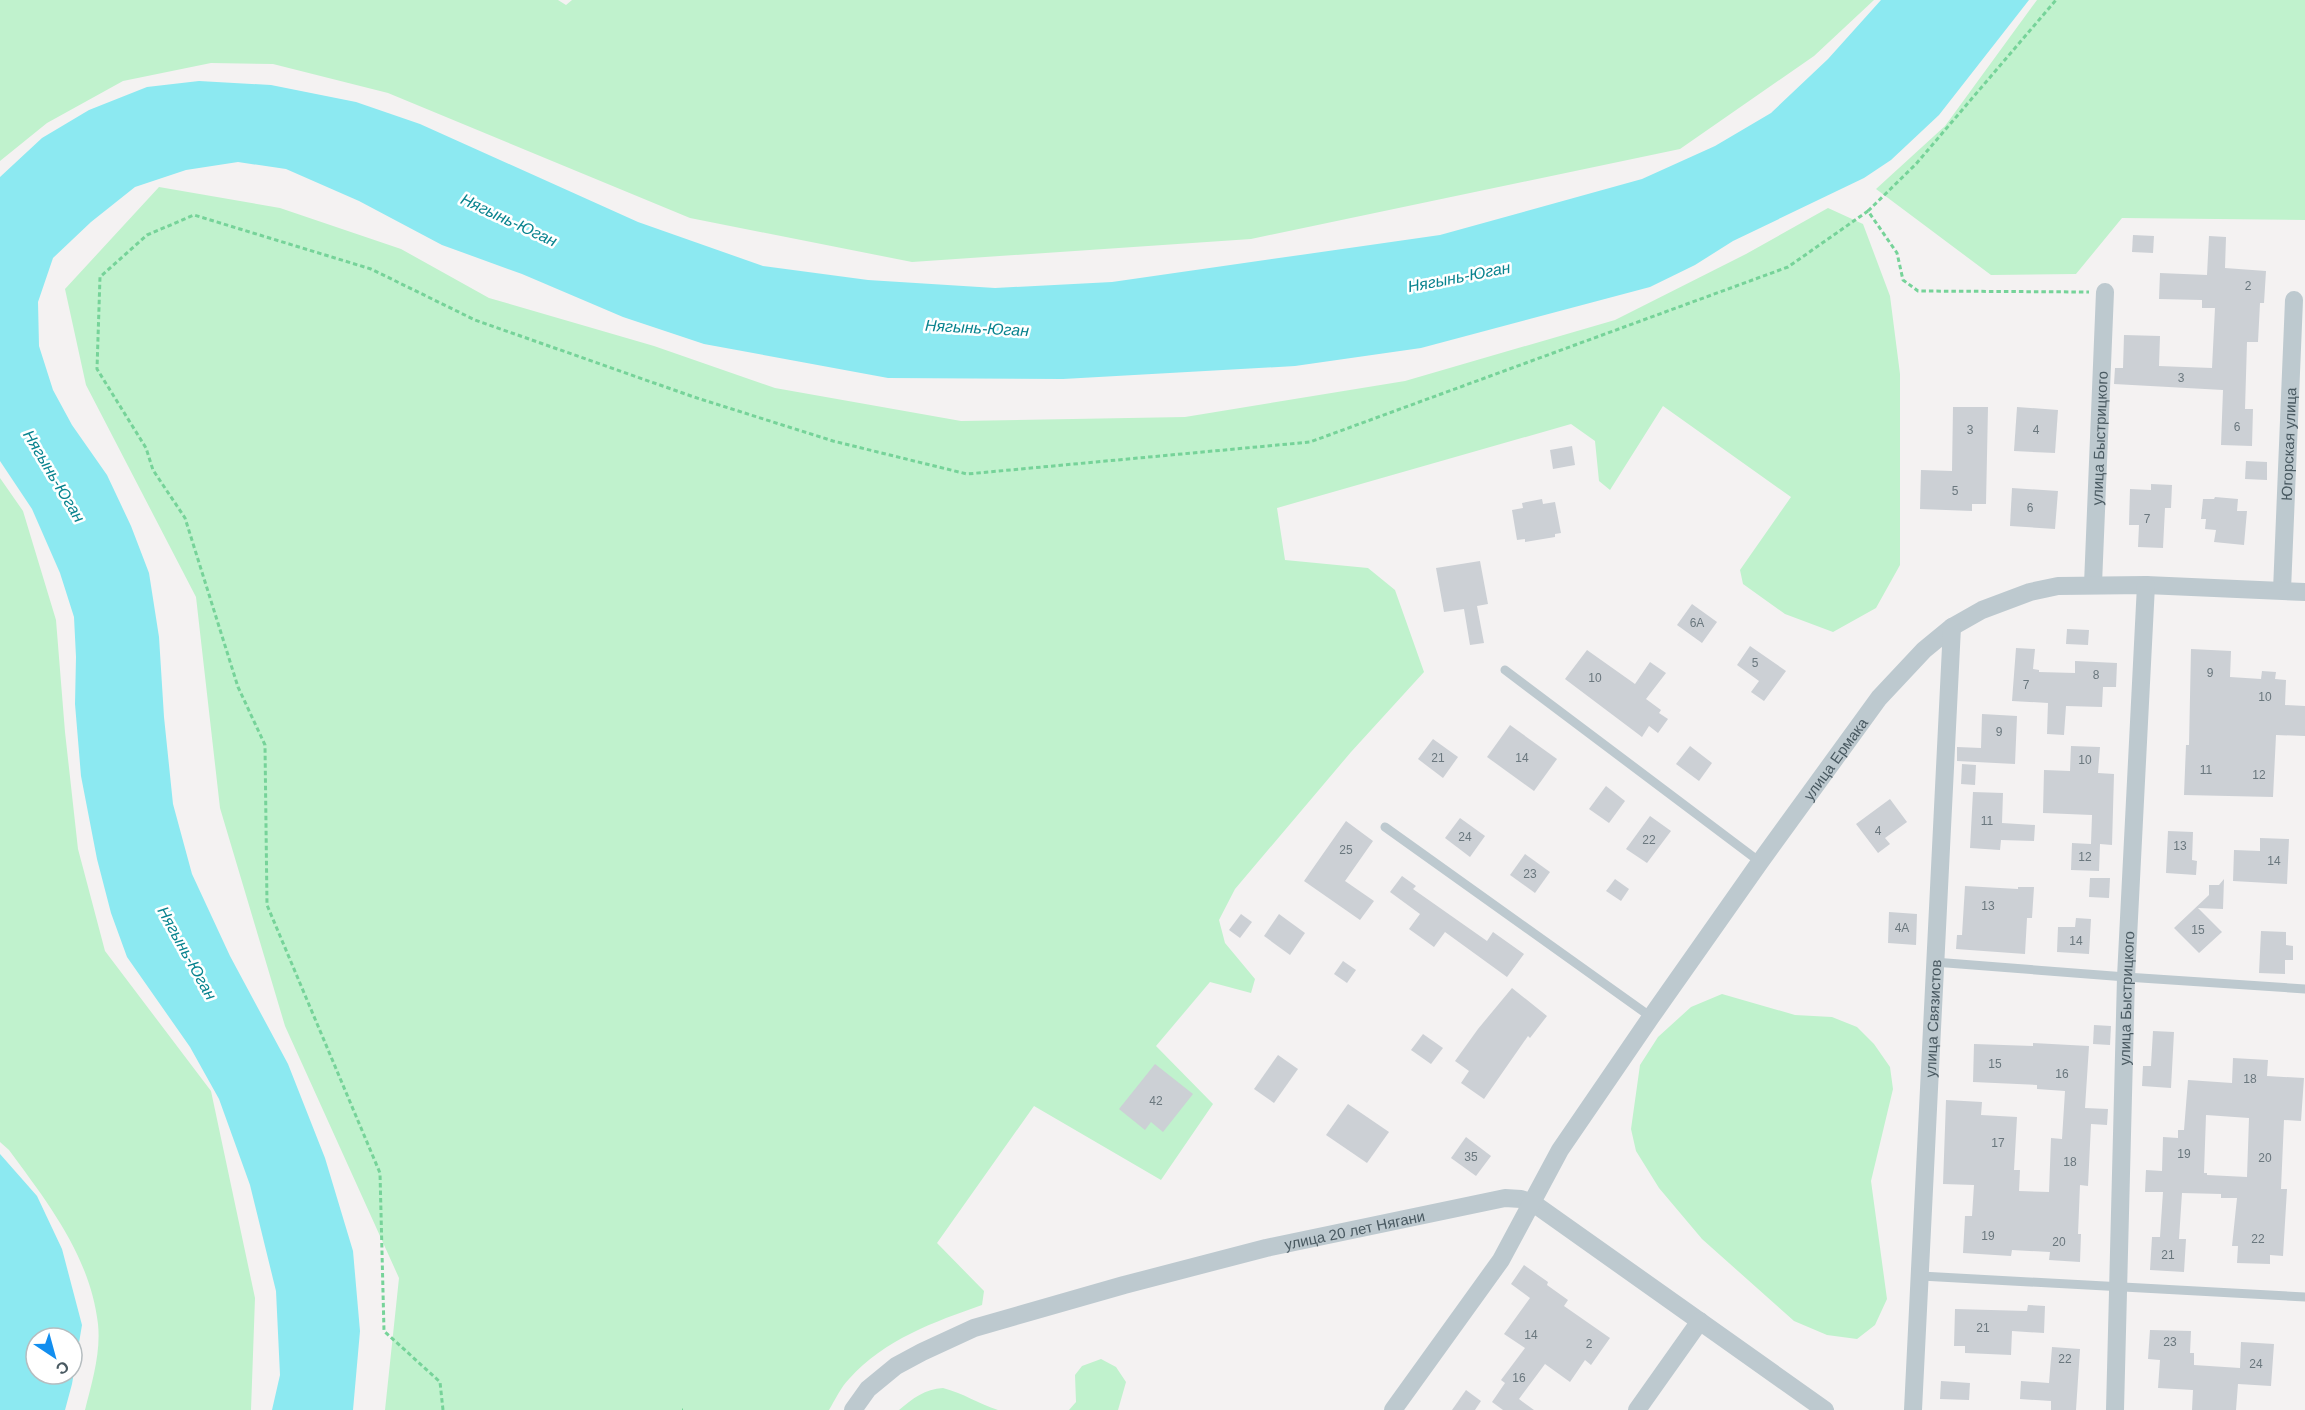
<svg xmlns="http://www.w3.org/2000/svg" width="2305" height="1410" font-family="Arial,sans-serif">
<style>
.green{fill:#c0f2cd}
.water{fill:#8ce9f1;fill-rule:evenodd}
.building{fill:#ccd0d5;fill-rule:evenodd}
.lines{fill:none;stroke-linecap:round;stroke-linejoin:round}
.path{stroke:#76d399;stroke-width:3;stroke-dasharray:4.5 3;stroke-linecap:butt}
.lane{stroke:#bdc9cf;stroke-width:9}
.street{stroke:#bdc9cf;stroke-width:18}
.labels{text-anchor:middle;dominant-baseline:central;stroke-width:5;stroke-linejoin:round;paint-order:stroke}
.number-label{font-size:12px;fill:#6a777e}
.street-label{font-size:15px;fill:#495961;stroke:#fff}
.water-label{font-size:16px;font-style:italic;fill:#08838e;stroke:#fff}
</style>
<rect width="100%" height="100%" fill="#f4f2f2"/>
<g class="green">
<path d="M0 0H558L566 5 572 0H1874L1814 56 1680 149 1251 239 912 262 690 218 388 93 273 64 211 63 123 81 47 123 0 161Z"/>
<path d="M2037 0H2305V220L2122 218 2076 274 1991 275 1876 189 1945 126Z"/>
<path d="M159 187 280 208 401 249 489 298 654 346 775 388 961 421 1185 417 1405 381 1615 320 1746 254 1828 208 1863 224 1890 296 1900 374V565L1876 608 1833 632 1785 614 1743 584 1740 570 1791 497 1663 406 1610 490 1599 481 1595 441 1571 424 1277 508 1285 560 1368 568 1395 590 1424 672 1351 752 1235 889 1219 920 1225 943 1255 979 1251 993 1210 982 1156 1046 1213 1104 1161 1180 1034 1106 937 1243 984 1291 982 1305C934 1322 885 1339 849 1379 841 1387 835 1400 829 1410H385L399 1278 285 1026 220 808 196 597 86 385 65 289Z"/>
<path d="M0 478 23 511 56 620 65 732 78 849 105 951 211 1091 255 1298 251 1410H85C92 1382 101 1353 98 1324 90 1256 48 1203 9 1150L0 1142Z"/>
<path d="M1722 994 1795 1015 1832 1017 1857 1027 1874 1044 1890 1067 1893 1089 1871 1181 1887 1299 1875 1325 1857 1339 1827 1335 1794 1321 1702 1239 1659 1188 1636 1151 1631 1129 1640 1065 1658 1037 1691 1007Z"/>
<path d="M1101 1359 1116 1367 1126 1382 1118 1410H1069L1076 1402 1075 1375 1082 1366Z"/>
<path d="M943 1388C963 1393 979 1404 998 1410H899C913 1398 925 1389 943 1388Z"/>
</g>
<g class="water">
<path d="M1881 0H2029L1939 115 1891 160 1864 178 1733 241 1695 265 1650 287 1421 348 1295 366 1063 379 888 378 704 344 623 317 522 274 442 245 359 201 286 169 238 162 186 170 135 187 91 222 53 258 38 302 39 346 53 390 72 425 107 475 131 526 149 573 159 637 164 717 173 804 192 874 230 956 288 1064 325 1158 353 1251 360 1331 353 1410H272L280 1375 276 1291 250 1185 219 1099 190 1047 127 957 111 913 97 859 81 776 75 704 76 657 74 617 60 573 32 509 0 461V177L42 138 89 110 147 87 199 81 271 85 356 102 420 124 638 222 763 266 868 280 995 288 1112 282 1440 235 1642 179 1715 146 1771 113 1828 59Z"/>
<path d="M0 1154 37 1196 62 1249 82 1325 72 1384 65 1410H0ZM36 1338H72V1374H36Z"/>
</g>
<g class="building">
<path d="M2133 235 2154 236 2153 253 2132 252Z"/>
<path d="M2209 236 2226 237 2225 268 2266 271 2264 303H2260L2258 342H2247L2245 409H2253L2252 446 2221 445 2223 390 2114 384 2115 368H2123L2124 335 2160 336 2159 366 2212 368 2215 308H2202V300L2159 299 2160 273 2207 275Z"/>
<path d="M1953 407H1988L1986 504H1972V511L1920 509 1921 470 1952 471Z"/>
<path d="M2017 407 2058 410 2055 453 2014 451Z"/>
<path d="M1572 446 1575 465 1553 469 1550 450Z"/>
<path d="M2246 461 2267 462V480L2245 479Z"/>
<path d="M2151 484 2172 485 2171 508H2165L2163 548 2138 547 2139 525H2129L2130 489 2151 490Z"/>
<path d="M2012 488 2058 491 2055 529 2010 526Z"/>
<path d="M2215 497 2238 499 2237 511H2247L2244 545 2214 542 2216 530 2205 529 2206 519H2201L2203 499H2214Z"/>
<path d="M1542 499 1543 504 1555 502 1561 533 1555 534V537L1525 542V539L1517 540 1512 510 1523 508 1522 503Z"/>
<path d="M1480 561 1488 604 1477 606 1484 643 1470 645 1464 609 1444 612 1436 568Z"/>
<path d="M1692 604 1717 622 1702 643 1677 625Z"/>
<path d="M2067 629 2089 630 2088 645 2066 644Z"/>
<path d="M1750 646 1786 671 1764 701 1751 692 1759 681 1737 665Z"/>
<path d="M2016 648 2035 649 2033 669 2039 670V672L2075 673V661L2117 663 2116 687H2103L2102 707 2066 706 2064 735 2047 734 2048 703 2012 701Z"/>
<path d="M2191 649 2231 651 2230 677 2261 679 2262 671 2276 672 2275 679 2286 680 2285 705 2305 706V736L2276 735 2273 797 2184 795 2186 745H2189Z"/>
<path d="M1587 650 1635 684 1650 662 1666 673 1646 699 1661 710 1659 713 1668 719 1658 733 1649 726 1642 737 1565 679Z"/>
<path d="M1982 714 2017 716 2015 764 1957 761V747L1981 748Z"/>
<path d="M1510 725 1557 759 1534 791 1487 757Z"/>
<path d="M1433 739 1458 757 1443 778 1418 759Z"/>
<path d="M1690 746 1712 763 1699 781 1676 764Z"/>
<path d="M2071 746 2100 747 2098 773 2114 774 2112 845 2100 844 2099 871 2071 870 2072 843 2091 844 2092 815 2043 813 2044 770 2070 771Z"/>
<path d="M1962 764 1976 765 1975 785 1961 784Z"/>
<path d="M1606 786 1625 801 1609 823 1589 809Z"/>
<path d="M1973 792 2003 793 2002 823 2035 825 2034 841 2001 840 2000 850 1970 848Z"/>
<path d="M1890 799 1907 822 1885 838 1890 844 1878 853 1856 824Z"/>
<path d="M1650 816 1671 831 1647 863 1626 849Z"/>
<path d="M1460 818 1485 836 1470 857 1445 838Z"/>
<path d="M1346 821 1373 841 1345 881 1374 901 1360 920 1304 881Z"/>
<path d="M2168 831 2193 832 2192 860 2197 861 2196 875 2166 873Z"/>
<path d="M2260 838 2289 839 2287 884 2233 881 2234 850 2260 851Z"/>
<path d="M1525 854 1550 872 1535 893 1510 875Z"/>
<path d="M1402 876 1416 886 1413 889 1487 941 1493 932 1524 954 1507 977 1445 932 1434 947 1409 929 1420 914 1390 892Z"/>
<path d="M2090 878H2110L2109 898 2089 897Z"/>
<path d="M1615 879 1629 889 1621 901 1606 891Z"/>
<path d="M2224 879 2223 909 2198 908 2222 932 2199 953 2174 928 2209 895V885H2219Z"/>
<path d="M1965 886 2018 889V887H2034L2032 918H2027L2025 954 1956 949 1957 935H1962Z"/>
<path d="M1889 912 1917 914 1916 945 1888 943Z"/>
<path d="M1241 914 1252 922 1240 938 1229 930Z"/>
<path d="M1279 914 1305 933 1290 955 1264 936Z"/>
<path d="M2076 918 2091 919 2089 954 2057 952 2058 927H2075Z"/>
<path d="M2261 931 2286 932V945L2293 946V960H2285V974L2259 973Z"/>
<path d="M1343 961 1356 970 1347 983 1334 974Z"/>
<path d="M1512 988 1547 1016 1530 1038 1528 1036 1484 1099 1461 1083 1469 1071 1455 1061 1478 1029Z"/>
<path d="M2094 1025 2111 1026 2110 1045 2093 1044Z"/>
<path d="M2153 1031 2174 1032 2171 1088 2142 1086 2143 1066H2151Z"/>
<path d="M1423 1034 1443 1048 1431 1064 1411 1050Z"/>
<path d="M2033 1043 2089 1046 2085 1108 2108 1109 2107 1125 2091 1124 2088 1186 2080 1185 2078 1234H2081L2080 1262 2049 1260 2050 1252 2012 1250 2011 1256 1963 1253 1965 1216H1972L1974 1185 1943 1184 1946 1100 1982 1102 1981 1115 2017 1117 2014 1170H2020L2019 1191 2049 1192 2051 1138 2062 1139 2065 1091 2037 1089V1085L1973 1082 1974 1044 2033 1046Z"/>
<path d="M1278 1055 1298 1069 1274 1103 1254 1089Z"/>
<path d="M2233 1058 2268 1060 2267 1076 2304 1078 2301 1121 2284 1120 2281 1189H2287L2283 1256 2270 1255V1264L2237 1263 2238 1246H2232L2237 1198H2221V1194L2182 1193 2179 1239H2186L2184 1272 2150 1270 2152 1237H2160L2163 1192H2145L2146 1170 2162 1171 2163 1137 2178 1138V1130H2184L2188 1080 2232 1083ZM2206 1115 2249 1118 2247 1177 2207 1175V1173H2204Z"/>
<path d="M1155 1064 1193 1094 1163 1132 1151 1122 1145 1130 1119 1109Z"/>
<path d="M1348 1104 1389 1132 1367 1163 1326 1135Z"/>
<path d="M1466 1137 1491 1156 1476 1176 1451 1158Z"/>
<path d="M1524 1265 1548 1282 1547 1285 1568 1300 1564 1306 1610 1338 1591 1365 1585 1360 1570 1382 1545 1364 1519 1399 1534 1410H1503L1492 1402 1505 1383 1501 1380 1525 1348 1504 1334 1530 1298 1511 1284Z"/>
<path d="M2028 1305 2045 1306 2044 1333 2012 1331 2011 1355 1965 1353V1346H1954L1955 1309 2027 1311Z"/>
<path d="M2150 1330 2191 1331 2190 1353H2194V1365L2240 1368 2241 1342 2274 1344 2271 1386 2238 1384 2236 1410H2192L2193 1390 2158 1388 2160 1360 2148 1359Z"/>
<path d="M2052 1347 2080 1349 2076 1410H2051V1401L2020 1399 2021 1381 2049 1383Z"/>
<path d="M1941 1381 1970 1383 1969 1400 1940 1399Z"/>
<path d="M1466 1390 1481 1401 1475 1410H1452Z"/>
</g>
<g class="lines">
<g class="path">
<path d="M1868 211 1916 164 2056 0"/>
<path d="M443 1410 440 1382 384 1331 380 1173 267 905 265 745 238 687 185 518 153 470 146 448 97 369 100 277 147 235 194 215 371 269 475 320 694 397 833 441 967 474 1310 442 1788 267 1868 211 1897 253 1903 280 1918 291 2089 292"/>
<path d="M682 1410H683"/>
</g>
<g class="lane">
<path d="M1505 670 1760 862"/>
<path d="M1385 827 1651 1017"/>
<path d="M1934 962 2126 977 2305 989"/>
<path d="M1921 1276 2305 1297"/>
</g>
<g class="street">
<path id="s1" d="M2093 584 2105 292"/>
<path id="s2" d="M2282 590 2294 300"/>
<path id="s3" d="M853 1410 868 1389 896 1366 922 1352 974 1328 1124 1285 1266 1248 1505 1198 1521 1199 1533 1203 1825 1410"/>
<path id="s4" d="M1393 1410 1501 1260 1560 1150 1651 1017 1760 862 1879 698 1924 650 1952 627 1982 610 2030 592 2058 586 2146 585 2305 592"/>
<path d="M1637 1410 1700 1321"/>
<path id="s5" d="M1913 1410 1952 627"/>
<path id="s6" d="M2115 1410 2126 977 2146 585"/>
</g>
</g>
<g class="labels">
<g class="number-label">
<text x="2248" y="286">2</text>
<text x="2181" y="378">3</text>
<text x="2237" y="427">6</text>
<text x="1970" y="430">3</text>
<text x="2036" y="430">4</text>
<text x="1955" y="491">5</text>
<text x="2030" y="508">6</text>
<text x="2147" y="519">7</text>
<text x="1697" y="623">6А</text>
<text x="1755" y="663">5</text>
<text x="2210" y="673">9</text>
<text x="2096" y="675">8</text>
<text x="1595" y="678">10</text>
<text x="2026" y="685">7</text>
<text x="2265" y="697">10</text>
<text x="1999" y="732">9</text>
<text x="1438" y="758">21</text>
<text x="1522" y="758">14</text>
<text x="2085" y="760">10</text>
<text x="2206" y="770">11</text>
<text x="2259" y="775">12</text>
<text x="1987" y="821">11</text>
<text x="1878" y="831">4</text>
<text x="1465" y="837">24</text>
<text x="1649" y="840">22</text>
<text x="2180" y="846">13</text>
<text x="1346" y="850">25</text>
<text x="2085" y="857">12</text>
<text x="2274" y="861">14</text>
<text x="1530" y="874">23</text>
<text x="1988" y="906">13</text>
<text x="1902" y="928">4А</text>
<text x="2198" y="930">15</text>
<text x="2076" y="941">14</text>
<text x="1995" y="1064">15</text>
<text x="2062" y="1074">16</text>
<text x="2250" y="1079">18</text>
<text x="1156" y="1101">42</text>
<text x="1998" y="1143">17</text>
<text x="2184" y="1154">19</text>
<text x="1471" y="1157">35</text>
<text x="2265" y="1158">20</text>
<text x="2070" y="1162">18</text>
<text x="1988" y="1236">19</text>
<text x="2258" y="1239">22</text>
<text x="2059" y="1242">20</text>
<text x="2168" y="1255">21</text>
<text x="1983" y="1328">21</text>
<text x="1531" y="1335">14</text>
<text x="2170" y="1342">23</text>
<text x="1589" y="1344">2</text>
<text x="2065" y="1359">22</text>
<text x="2256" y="1364">24</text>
<text x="1519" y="1378">16</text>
</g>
<g class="street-label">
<text stroke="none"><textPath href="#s1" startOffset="146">улица Быстрицкого</textPath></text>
<text stroke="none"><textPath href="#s2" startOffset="146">Югорская улица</textPath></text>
<text stroke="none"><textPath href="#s4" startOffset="788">улица Ермака</textPath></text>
<text stroke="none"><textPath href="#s6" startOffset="412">улица Быстрицкого</textPath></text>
<text stroke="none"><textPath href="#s5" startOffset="392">улица Связистов</textPath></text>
<text stroke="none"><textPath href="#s3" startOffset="542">улица 20 лет Нягани</textPath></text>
</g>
<g class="water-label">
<text transform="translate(509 220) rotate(25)">Нягынь-Юган</text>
<text transform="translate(1459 277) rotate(-11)">Нягынь-Юган</text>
<text transform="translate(977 328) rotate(3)">Нягынь-Юган</text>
<text transform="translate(54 476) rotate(59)">Нягынь-Юган</text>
<text transform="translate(187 953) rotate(61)">Нягынь-Юган</text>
</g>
</g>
<g transform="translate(54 1356) rotate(144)"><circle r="28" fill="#ffffff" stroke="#b6bdc0" stroke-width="1.5"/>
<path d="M0-4.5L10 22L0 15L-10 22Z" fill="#128eef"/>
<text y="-9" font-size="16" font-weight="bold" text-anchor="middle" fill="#495961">С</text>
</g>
</svg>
